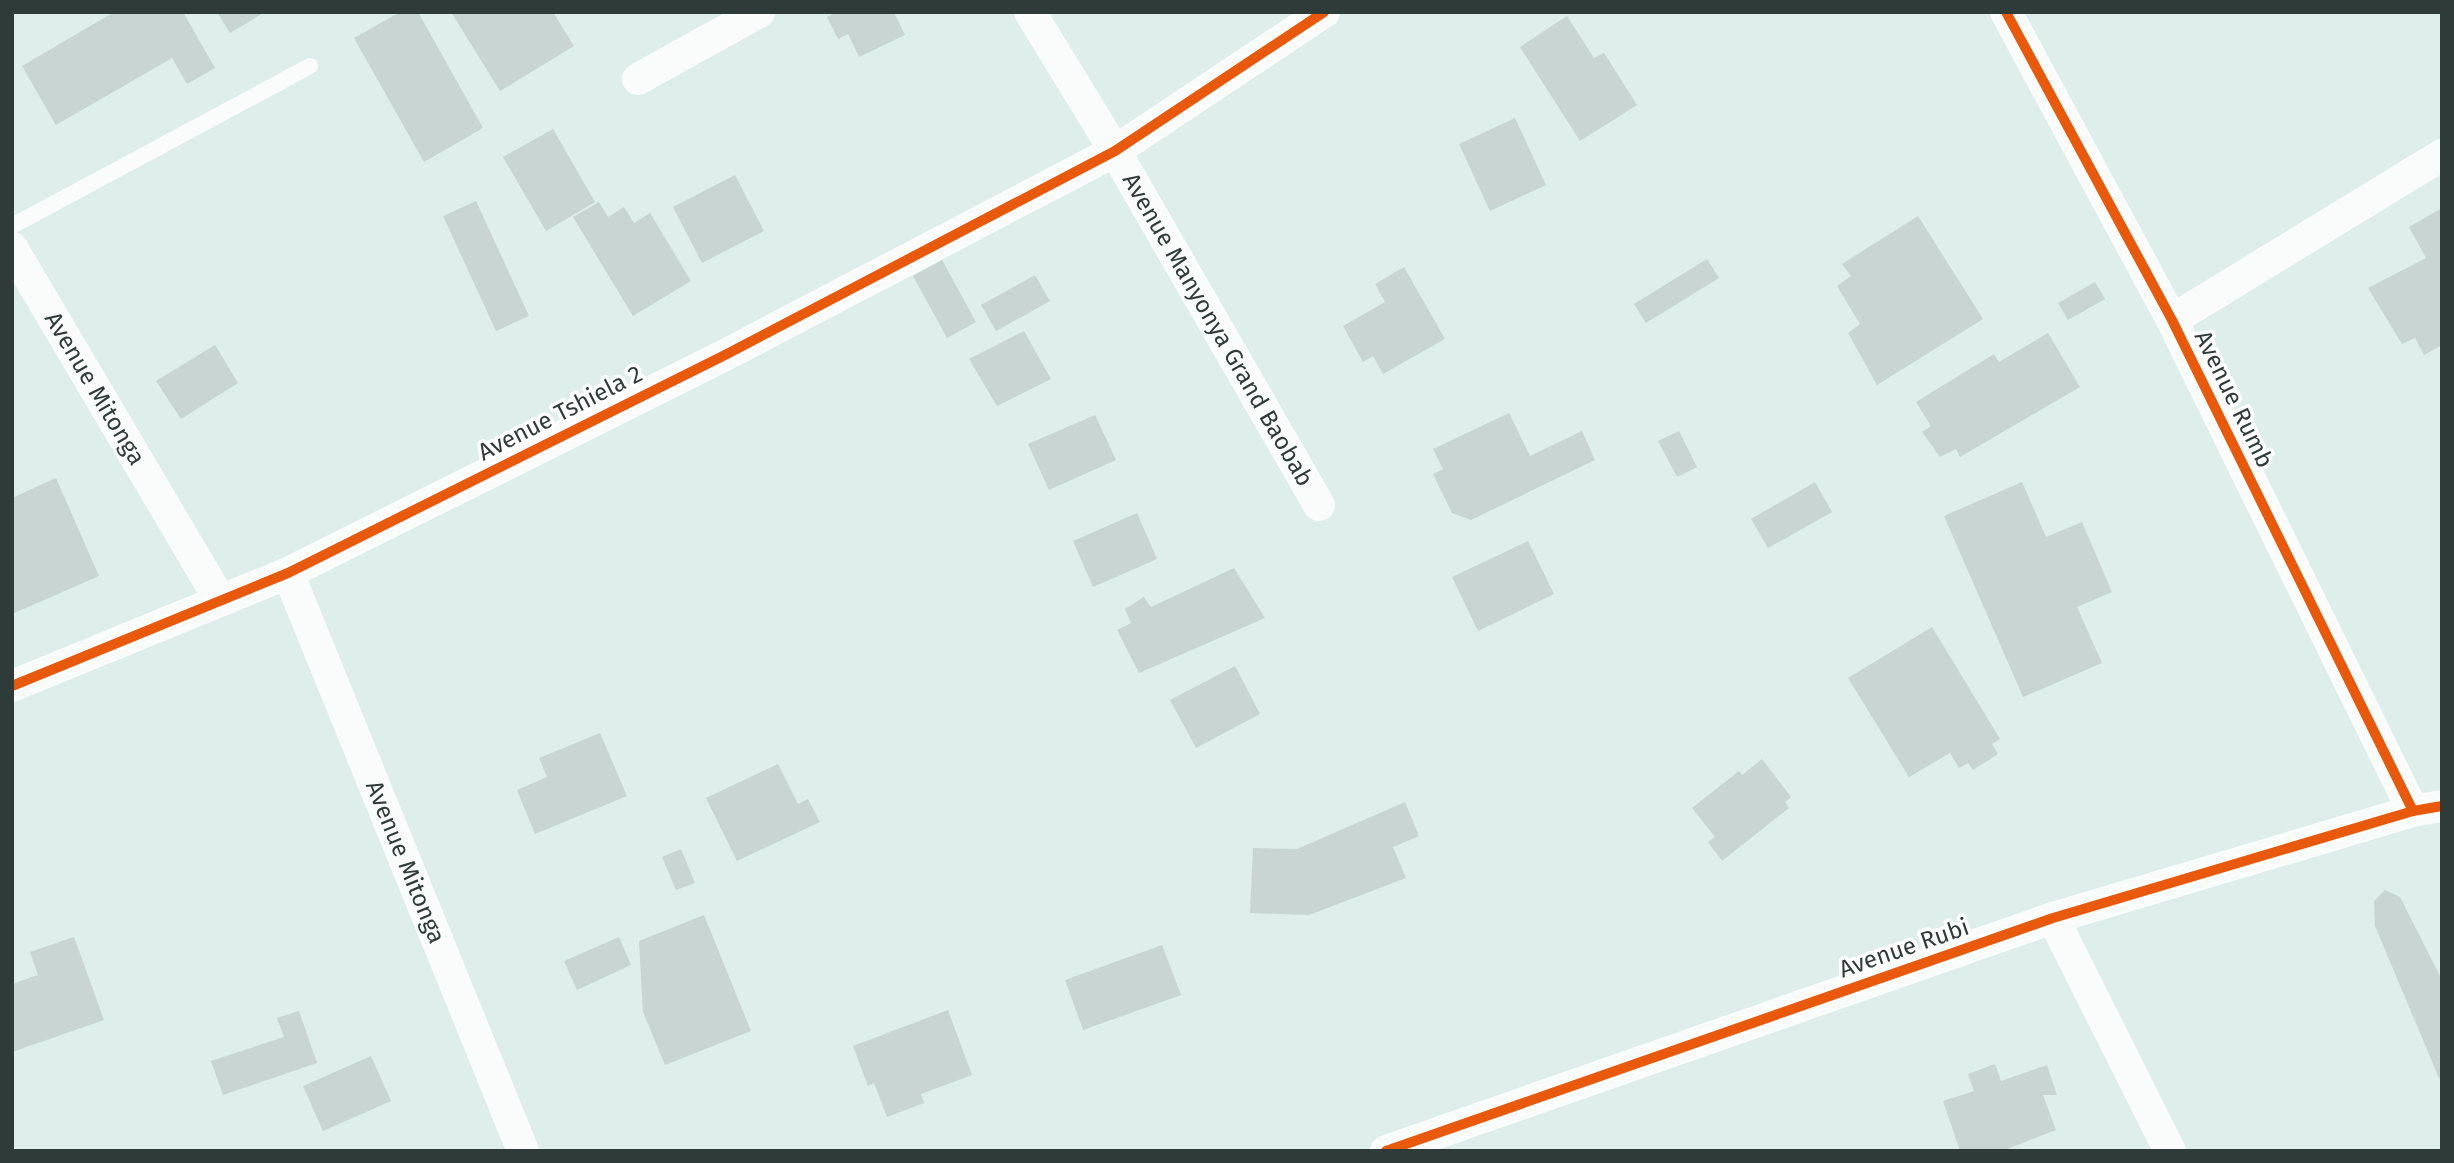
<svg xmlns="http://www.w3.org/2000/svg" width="2454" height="1163" font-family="'Fira Sans',sans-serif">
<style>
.building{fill:#c8d5d3}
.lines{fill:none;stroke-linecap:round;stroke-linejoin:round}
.service{stroke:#fafcfc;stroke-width:16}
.minor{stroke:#fafcfc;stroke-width:32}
.cycleway-casing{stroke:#fff;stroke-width:15}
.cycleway{stroke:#e8590c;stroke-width:10}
.labels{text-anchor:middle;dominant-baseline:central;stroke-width:7;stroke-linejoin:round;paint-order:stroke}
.street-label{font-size:24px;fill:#2f3b39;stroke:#fff}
</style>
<rect width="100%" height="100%" fill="#ddeeeb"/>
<g class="building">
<path d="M114 12H183L215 68 187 84 172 58 56 125 22 66Z"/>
<path d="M217 12H265L230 33Z"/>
<path d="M400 12H418L483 128 424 162 354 38Z"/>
<path d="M451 12H553L574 46 500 91Z"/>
<path d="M837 12H894L905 35 859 57 848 34 838 39 827 17Z"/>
<path d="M1567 16 1594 58 1604 53 1637 105 1580 141 1520 47Z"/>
<path d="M1515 118 1546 185 1490 211 1459 144Z"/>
<path d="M553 129 595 202 546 231 503 157Z"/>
<path d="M735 175 764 231 702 263 673 207Z"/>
<path d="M476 201 529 316 496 331 443 216Z"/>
<path d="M599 202 608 217 624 207 634 223 650 213 691 281 633 316 573 217Z"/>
<path d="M2442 208V345L2424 355 2415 338 2402 344 2368 288 2426 258 2409 227Z"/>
<path d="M1918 216 1983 319 1877 385 1848 333 1860 324 1837 286 1851 276 1842 264Z"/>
<path d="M1707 259 1719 278 1646 323 1634 304Z"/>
<path d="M942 260 976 322 947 338 913 276Z"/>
<path d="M1404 267 1445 339 1383 374 1373 356 1363 362 1343 326 1385 302 1375 284Z"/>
<path d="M1035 275 1050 301 996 331 981 305Z"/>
<path d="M2095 282 2105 299 2068 320 2058 303Z"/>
<path d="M1024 331 1051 379 997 406 969 359Z"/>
<path d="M2048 333 2080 387 1960 457 1956 449 1940 457 1922 432 1931 426 1916 402 1994 354 1999 362Z"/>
<path d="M215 345 238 383 181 419 156 381Z"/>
<path d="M1509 413 1530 456 1582 431 1595 460 1471 520 1452 513 1433 474 1443 469 1433 449Z"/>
<path d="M1095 415 1116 460 1049 490 1028 444Z"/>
<path d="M1679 431 1697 467 1677 477 1658 441Z"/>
<path d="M56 478 99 576 12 614V498Z"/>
<path d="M1815 482 1832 512 1768 548 1751 519Z"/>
<path d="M2022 482 2046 537 2082 522 2112 592 2077 607 2102 663 2023 697 1944 516Z"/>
<path d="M1137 513 1157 559 1093 587 1073 541Z"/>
<path d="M1528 541 1554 594 1478 631 1452 577Z"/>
<path d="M1234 568 1265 618 1139 673 1117 630 1131 623 1125 609 1144 597 1151 607Z"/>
<path d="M1932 627 2000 739 1992 744 1998 754 1973 770 1968 763 1959 768 1950 753 1909 777 1848 678Z"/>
<path d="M1235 666 1260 714 1196 748 1170 700Z"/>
<path d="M600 733 627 796 535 834 517 790 547 777 539 758Z"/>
<path d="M1762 759 1791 797 1785 802 1789 808 1722 861 1708 842 1715 837 1692 808 1739 771 1742 775Z"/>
<path d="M778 764 798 804 808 799 820 822 737 861 706 798Z"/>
<path d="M1405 802 1419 836 1393 847 1406 878 1309 915 1250 913 1253 848 1297 849Z"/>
<path d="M681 849 695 883 676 890 662 857Z"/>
<path d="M2385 890 2400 897 2442 980V1076L2439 1078 2375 926 2374 901Z"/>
<path d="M704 915 751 1031 665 1065 643 1012 639 941Z"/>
<path d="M74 937 104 1020 12 1052V984L38 975 30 952Z"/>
<path d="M619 937 631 965 577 990 564 961Z"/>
<path d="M1162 945 1181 995 1083 1030 1065 980Z"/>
<path d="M948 1010 972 1075 921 1094 924 1103 887 1117 874 1083 868 1086 853 1046Z"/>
<path d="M299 1011 317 1063 223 1095 211 1061 284 1037 277 1018Z"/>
<path d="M371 1056 391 1101 323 1131 303 1086Z"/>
<path d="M1995 1064 2001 1081 2047 1065 2057 1095H2043L2056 1130 2002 1151H1960L1943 1101 1974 1091 1968 1074Z"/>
</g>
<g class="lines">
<path class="service" d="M12 226 310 66"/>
<g class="minor">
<path id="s1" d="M1030 12 1115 151 1319 505"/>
<path d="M2006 12 2172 320 2413 811"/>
<path d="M638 79 759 12"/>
<path id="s2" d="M12 248 220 600"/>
<path d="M2172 320 2442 155"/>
<path id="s3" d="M288 573 523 1151"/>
<path d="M12 686 288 573 725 355 1115 151 1324 12"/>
<path d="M2053 918 2170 1151"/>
<path d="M1386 1151 2053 918 2413 811 2442 806"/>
</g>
<g class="cycleway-casing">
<g id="cycleway">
<path d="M2006 12 2172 320 2413 811"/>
<path d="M12 686 288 573 725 355 1115 151 1324 12"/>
<path d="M1386 1151 2053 918 2413 811 2442 806"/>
</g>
</g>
<use href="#cycleway" class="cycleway"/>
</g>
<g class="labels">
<g class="street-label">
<text stroke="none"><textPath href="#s1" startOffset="369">Avenue Manyonya Grand Baobab</textPath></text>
<text stroke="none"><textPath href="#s2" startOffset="163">Avenue Mitonga</textPath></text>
<text transform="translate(2234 399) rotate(64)">Avenue Rumb</text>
<text transform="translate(560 413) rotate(-27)">Avenue Tshiela 2</text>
<text stroke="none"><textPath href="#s3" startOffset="312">Avenue Mitonga</textPath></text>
<text transform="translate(1904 948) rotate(-19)">Avenue Rubi</text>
</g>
</g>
<rect width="2454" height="1163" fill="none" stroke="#2f3b39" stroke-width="28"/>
</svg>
